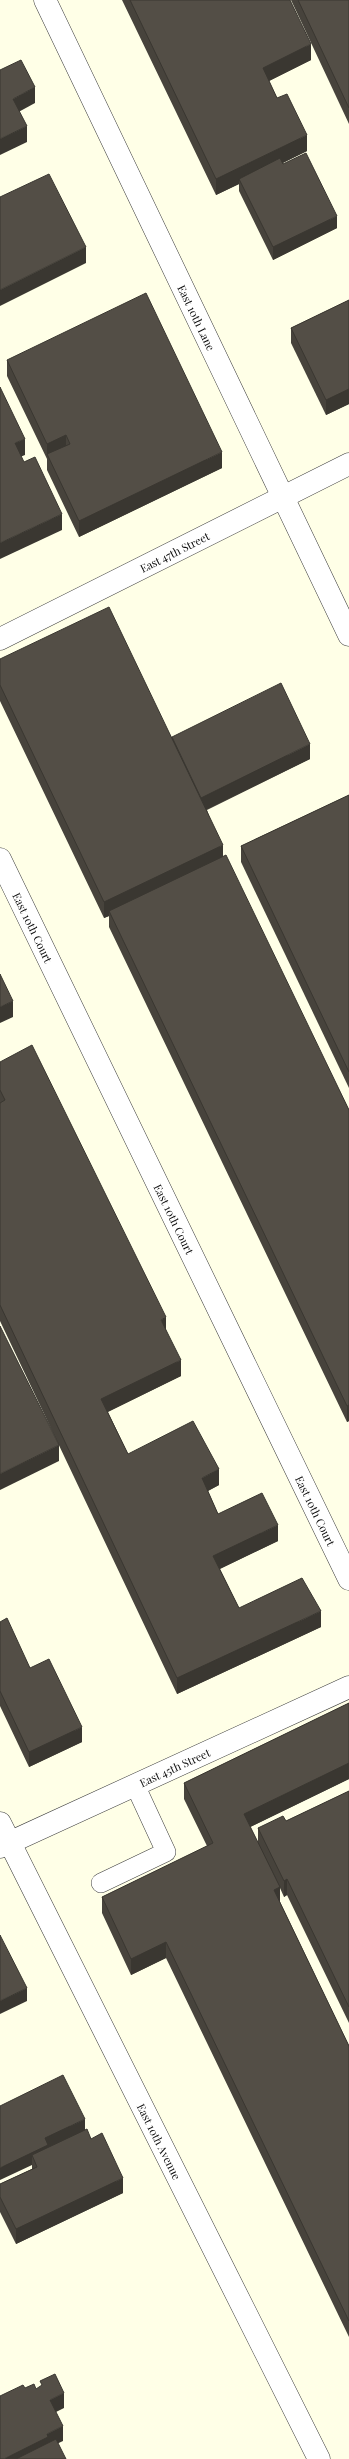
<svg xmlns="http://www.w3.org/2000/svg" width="349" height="2459" font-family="'Playfair Display',serif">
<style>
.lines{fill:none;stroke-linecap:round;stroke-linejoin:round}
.service-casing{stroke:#3d3d3d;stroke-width:20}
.minor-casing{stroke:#3d3d3d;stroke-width:23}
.tertiary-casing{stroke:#3d3d3d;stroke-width:23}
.service{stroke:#fff;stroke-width:19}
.minor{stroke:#fff;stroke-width:22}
.tertiary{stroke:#fff;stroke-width:22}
.wall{fill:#47433c}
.shaded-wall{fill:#3a3731}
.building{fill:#534e46;stroke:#3a3731}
.labels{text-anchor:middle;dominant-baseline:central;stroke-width:4;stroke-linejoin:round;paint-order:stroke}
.street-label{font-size:11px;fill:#0a0a0a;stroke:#fff}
</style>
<rect width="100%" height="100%" fill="#ffffe7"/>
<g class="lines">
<g class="service-casing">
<path id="service" d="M101 1883 166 1852 135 1785"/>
</g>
<g class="minor-casing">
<g id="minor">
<path id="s1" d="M45 0 349 635"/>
<path id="s2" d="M0 639 349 464"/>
<path id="s3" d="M0 859 349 1579"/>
<path id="s4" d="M0 1847 349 1687"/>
</g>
</g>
<g class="tertiary-casing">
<g id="tertiary">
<path id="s5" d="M0 1823 319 2459"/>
</g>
</g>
<use href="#service" class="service"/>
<use href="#minor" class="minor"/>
<use href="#tertiary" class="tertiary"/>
</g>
<g class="wall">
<path d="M122 0H290L311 60 269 81 277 98 307 151 283 163 337 228 273 260 239 191V184L216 195Z"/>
<path d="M291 0H349V124Z"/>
<path d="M349 300V404L326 415 291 343V328Z"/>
<path d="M7 360 222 468 79 537 47 470V459L7 376Z"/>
<path d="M0 659 172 737 310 759 207 810 223 856 349 1110V1421L347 1422 109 927V916L104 918 0 701Z"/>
<path d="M349 795V1088L241 862V846Z"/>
<path d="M0 1062 166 1330 181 1376 108 1412 128 1454 219 1485 208 1491 218 1514 278 1541 220 1569 239 1608 321 1627 177 1694 0 1321Z"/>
<path d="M0 1622 30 1668 82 1742 29 1767 0 1706Z"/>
<path d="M349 1703V1779L250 1827 258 1843V1828L286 1821 349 1791V2023L287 1895 284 1897 280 1888V1902L349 2046V2337L166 1958 131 1975 102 1913V1897L207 1846 184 1799V1783Z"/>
<path d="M0 2106 85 2130 91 2139 123 2193 16 2244 0 2212V2184L32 2169V2165Z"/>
</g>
<g class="shaded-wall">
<path d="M311 44V60L263 84V68Z"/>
<path d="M35 87V103L13 115V99Z"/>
<path d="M27 126V142L0 155V139Z"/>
<path d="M307 135V151L241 183 239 179V184L216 195V179Z"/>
<path d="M337 216V228L273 260V247Z"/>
<path d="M86 247V263L0 306V290Z"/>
<path d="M349 389V404L326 415V400Z"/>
<path d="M66 435V451L47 455V444Z"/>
<path d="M25 439V455L15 459V443Z"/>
<path d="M222 452V468L79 537V521Z"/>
<path d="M62 514V530L0 559V543Z"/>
<path d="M310 744V759L201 812V798Z"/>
<path d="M223 845V861L109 911V916L104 918V902Z"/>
<path d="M13 1001V1017L0 1023V1007Z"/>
<path d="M166 1317V1333L161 1320Z"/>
<path d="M181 1360V1376L101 1415V1399Z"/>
<path d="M349 1405V1421L347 1422V1406Z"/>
<path d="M59 1445V1461L0 1490V1474Z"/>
<path d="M219 1469V1485L202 1494V1478Z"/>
<path d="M278 1525V1541L213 1572V1556Z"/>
<path d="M321 1611V1627L177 1694V1678Z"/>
<path d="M82 1727V1742L29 1767V1752Z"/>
<path d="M349 1763V1779L244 1830V1814Z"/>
<path d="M287 1879V1895L284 1897V1881Z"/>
<path d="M280 1887V1903L274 1890Z"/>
<path d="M166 1942V1958L131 1975V1959Z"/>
<path d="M27 1988V2001L0 2014V2001Z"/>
<path d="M85 2119V2132L32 2155V2165L0 2180V2168L45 2138Z"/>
<path d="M123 2178V2193L16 2244V2229Z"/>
<path d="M64 2393V2408L50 2415V2400Z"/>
<path d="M63 2426V2441L48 2448 35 2459H4L47 2434Z"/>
</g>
<g class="building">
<path d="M130 0H290L311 44 263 68 277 98 287 94 307 135 216 179Z"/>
<path d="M298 0H349V108Z"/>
<path d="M21 60 35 87 13 99 27 126 0 139V70Z"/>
<path d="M306 153 337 216 273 247 239 179 280 158 283 164Z"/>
<path d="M49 174 86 247 0 290V197Z"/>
<path d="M146 293 222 452 79 521 47 454 70 444 66 435 47 444 7 360Z"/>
<path d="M349 300V389L326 400 291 328Z"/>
<path d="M0 387 25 439 15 443 24 462 35 457 62 514 0 543Z"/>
<path d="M109 607 223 845 104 902 0 685V659Z"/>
<path d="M281 683 310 744 201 798 172 737Z"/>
<path d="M349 795V1072L241 846Z"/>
<path d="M226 855 349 1110V1405L347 1406 109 911Z"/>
<path d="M0 974 13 1001 0 1007Z"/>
<path d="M32 1045 166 1317 161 1320 181 1360 101 1399 128 1454 193 1421 219 1469 202 1478 218 1514 262 1493 278 1525 213 1556 239 1608 302 1578 321 1611 177 1678 0 1305V1103L5 1100 0 1090V1062Z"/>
<path d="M0 1326 59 1445 0 1474Z"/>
<path d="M7 1618 30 1668 49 1659 82 1727 29 1752 0 1691V1622Z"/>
<path d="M349 1703V1763L244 1814 280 1887 274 1890 349 2046V2321L166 1942 131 1959 102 1897 213 1843 184 1783Z"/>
<path d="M349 1791V2007L287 1879 284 1881 258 1828 283 1816 286 1821Z"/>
<path d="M0 1935 27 1988 0 2001Z"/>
<path d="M63 2075 85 2119 45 2138 48 2145 0 2168V2106Z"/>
<path d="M87 2129 91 2139 102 2133 123 2178 16 2229 0 2197V2184L37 2167 32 2155Z"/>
<path d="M55 2374 64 2393 50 2400 63 2426 47 2434 48 2437 4 2459H0V2396L23 2385 25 2388 34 2384 36 2389 42 2385 40 2381Z"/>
<path d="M56 2439 66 2459H16Z"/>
</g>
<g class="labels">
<g class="street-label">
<text stroke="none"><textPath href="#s1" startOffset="352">East 10th Lane</textPath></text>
<text stroke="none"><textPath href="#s2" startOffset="195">East 47th Street</textPath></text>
<text stroke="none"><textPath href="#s3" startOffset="76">East 10th Court</textPath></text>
<text stroke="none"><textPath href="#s3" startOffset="400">East 10th Court</textPath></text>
<text stroke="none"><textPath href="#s3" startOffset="724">East 10th Court</textPath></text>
<text stroke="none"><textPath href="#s4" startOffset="192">East 45th Street</textPath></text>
<text stroke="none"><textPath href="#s5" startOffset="356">East 10th Avenue</textPath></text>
</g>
</g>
</svg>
